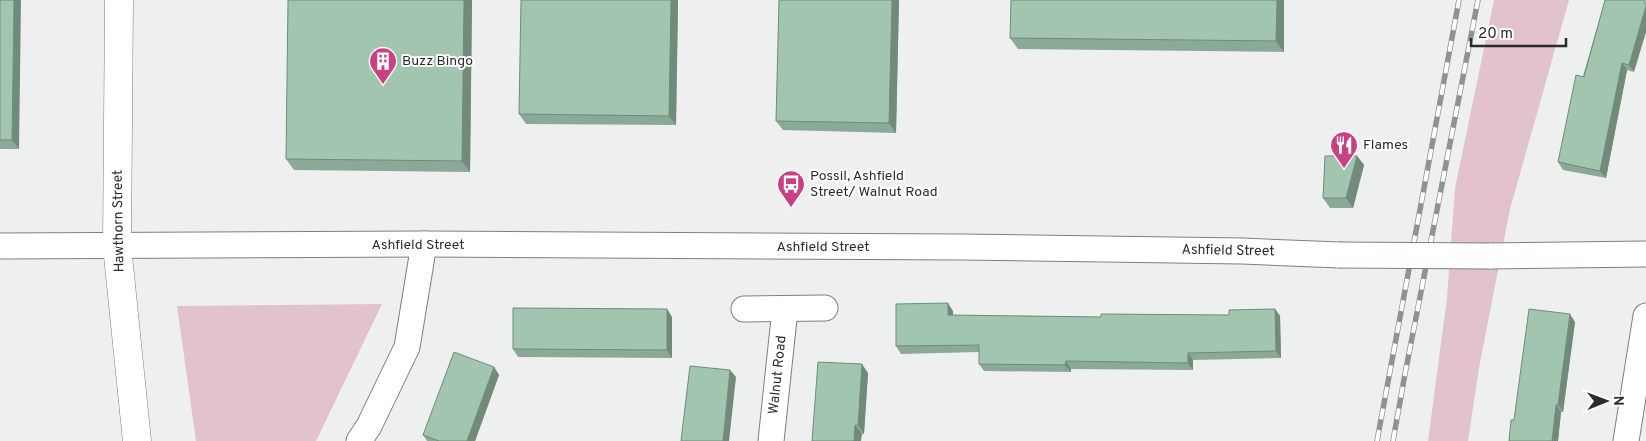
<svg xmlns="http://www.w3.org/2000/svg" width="1646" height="441" font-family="Overpass,sans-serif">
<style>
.green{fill:#e2c2ce}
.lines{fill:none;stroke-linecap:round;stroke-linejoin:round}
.minor-casing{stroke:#7e807f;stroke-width:27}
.secondary-casing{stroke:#7e807f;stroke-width:29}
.minor{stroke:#fff;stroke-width:25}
.secondary{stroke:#fff;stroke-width:28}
.rail-casing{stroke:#909291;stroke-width:5.5}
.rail{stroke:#fff;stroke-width:4;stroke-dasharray:11;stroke-linecap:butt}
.minor-bridge-casing{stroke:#7e807f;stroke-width:27;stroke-linecap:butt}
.minor-bridge{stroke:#fff;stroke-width:25}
.wall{fill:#8ba996}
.shaded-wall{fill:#718a7a}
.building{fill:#a2c5af;stroke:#718a7a}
.labels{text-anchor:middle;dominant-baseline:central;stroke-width:4;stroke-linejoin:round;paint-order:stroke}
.poi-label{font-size:14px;fill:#2b2c2b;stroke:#fff;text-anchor:start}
.street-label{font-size:14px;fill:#2b2c2b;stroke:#fff}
</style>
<rect width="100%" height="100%" fill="#edf0ee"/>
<g class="green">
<path d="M1494 0H1569L1510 209 1479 368 1468 441H1428L1447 298 1455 188Z"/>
<path d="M382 304 316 441H196L177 306Z"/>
</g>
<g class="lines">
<g class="minor-casing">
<g id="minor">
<path d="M0 246 424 244 963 247 1242 251 1339 255"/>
<path d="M1489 256 1646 254"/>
<path d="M744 309 825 308"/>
<path d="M359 441 369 426 407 347 424 244"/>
<path d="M771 441 785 309"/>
<path d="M1626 441 1646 316"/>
</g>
</g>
<g class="secondary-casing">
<path id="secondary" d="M119 0 117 246 137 441"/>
</g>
<use href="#minor" class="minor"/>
<use href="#secondary" class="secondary"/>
<g class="rail-casing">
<g id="rail">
<path d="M1377 441 1459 0"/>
<path d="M1393 441 1405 374 1478 0"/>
</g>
</g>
<use href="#rail" class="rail"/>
<g class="minor-bridge-casing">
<path id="minor-bridge" d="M1339 255 1489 256"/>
</g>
<use href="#minor-bridge" class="minor-bridge"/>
</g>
<g class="wall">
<path d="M0 0 19 149H0Z"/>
<path d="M472 0 470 172 294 170 286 159Z"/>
<path d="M678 0 676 125 526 124 519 114Z"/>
<path d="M899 0 896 133 783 130 776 121Z"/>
<path d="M1284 0V52L1018 49 1010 38Z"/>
<path d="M1605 0 1634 72 1627 70 1606 178 1563 170 1558 162Z"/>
<path d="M1357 156 1364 165 1353 208H1330L1323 198Z"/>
<path d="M667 309 672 317V358L518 357 513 349Z"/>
<path d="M1275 309 1280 316 1281 358 1193 360V370L1071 369V372L984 371 979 364V352L901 354 896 346 953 311V315L1101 317 1229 315Z"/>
<path d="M1575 322 1563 412H1561L1558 441H1509Z"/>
<path d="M494 367 499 375 475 441H427L423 435Z"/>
<path d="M868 373 864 434 812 441Z"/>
</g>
<g class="shaded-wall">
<path d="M14 0H21L19 149 12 140Z"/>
<path d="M464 0H472L470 172 462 161Z"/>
<path d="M671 0H678L676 125 669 116Z"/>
<path d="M892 0H899L896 133 889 123Z"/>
<path d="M1277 0H1284V52L1276 41Z"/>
<path d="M1646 6V32L1634 72 1629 65Z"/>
<path d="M1622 63 1627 70 1606 178 1600 171Z"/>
<path d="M1357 156 1364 165 1353 208 1346 198Z"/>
<path d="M948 303 953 311V323L948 315Z"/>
<path d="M667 309 672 317V358L667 350Z"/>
<path d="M1275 309 1280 316 1281 358 1276 351Z"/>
<path d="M1570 314 1575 322 1563 412 1558 405Z"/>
<path d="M1188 353 1193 360V370L1188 363Z"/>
<path d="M1066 361 1071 369V372L1065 365Z"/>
<path d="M862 364 868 373 864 434 858 425Z"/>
<path d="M494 367 499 375 475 441H467Z"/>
<path d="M730 370 736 377 729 441H723Z"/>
<path d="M1556 405 1561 412 1558 441H1552Z"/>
<path d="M855 425 862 434 861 441H854Z"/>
</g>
<g class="building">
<path d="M0 0H14L12 140H0Z"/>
<path d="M288 0H464L462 161 286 159Z"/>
<path d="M521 0H671L669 116 519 114Z"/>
<path d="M779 0H892L889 123 776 121Z"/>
<path d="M1011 0H1277L1276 41 1010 38Z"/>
<path d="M1605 0H1645V3H1646V6L1629 65 1622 63 1600 171 1558 162 1576 75 1584 77Z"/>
<path d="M1325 156H1357L1346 198H1323Z"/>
<path d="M948 303V315L1101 317V314L1229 315V310L1275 309 1276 351 1188 353V363L1066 361 1065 365 979 364V345L896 346V304Z"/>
<path d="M513 308 667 309V350L513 349Z"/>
<path d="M1529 309 1570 314 1558 405H1556L1552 441H1509L1511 420H1514Z"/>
<path d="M454 352 494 367 467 441H439L423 435Z"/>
<path d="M818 362 862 364 858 425H855L854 441H812Z"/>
<path d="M690 366 730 370 723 441H681Z"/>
</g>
<defs>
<g id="building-pin" transform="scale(1.4375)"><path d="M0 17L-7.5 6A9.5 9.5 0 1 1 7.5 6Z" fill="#c84283" stroke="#fff"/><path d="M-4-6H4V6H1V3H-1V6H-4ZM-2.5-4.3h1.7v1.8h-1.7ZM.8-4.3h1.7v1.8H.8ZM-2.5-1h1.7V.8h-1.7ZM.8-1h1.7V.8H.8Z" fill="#fff"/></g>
<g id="restaurant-pin" transform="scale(1.4375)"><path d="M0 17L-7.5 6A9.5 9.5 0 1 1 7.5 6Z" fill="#c84283" stroke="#fff"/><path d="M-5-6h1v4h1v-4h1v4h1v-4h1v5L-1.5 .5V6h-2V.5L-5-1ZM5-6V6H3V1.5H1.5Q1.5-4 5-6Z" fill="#fff"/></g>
<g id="bus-pin" transform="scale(1.4375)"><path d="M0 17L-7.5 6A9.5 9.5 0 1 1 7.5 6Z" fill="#c84283" stroke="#fff"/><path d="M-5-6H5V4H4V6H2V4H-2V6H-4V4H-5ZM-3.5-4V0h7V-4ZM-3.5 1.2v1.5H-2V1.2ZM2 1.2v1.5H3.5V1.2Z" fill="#fff"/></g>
</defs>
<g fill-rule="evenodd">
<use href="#building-pin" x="383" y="61"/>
<use href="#restaurant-pin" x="1344" y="145"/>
<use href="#bus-pin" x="791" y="184"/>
</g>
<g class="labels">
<g class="poi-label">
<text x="402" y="61">Buzz Bingo</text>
<text x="1363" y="145">Flames</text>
<text x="810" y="176">Possil, Ashfield<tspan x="810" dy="16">Street/ Walnut Road</tspan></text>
</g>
<g class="street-label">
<text transform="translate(119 221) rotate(-91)">Hawthorn Street</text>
<text x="418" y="245">Ashfield Street</text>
<text x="823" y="247">Ashfield Street</text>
<text transform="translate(1228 251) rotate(1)">Ashfield Street</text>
<text transform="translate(778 375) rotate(-84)">Walnut Road</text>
</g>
</g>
<g transform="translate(1606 401) rotate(89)" stroke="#ffffff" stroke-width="4" paint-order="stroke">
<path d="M0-4L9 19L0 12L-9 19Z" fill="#2b2c2b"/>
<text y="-8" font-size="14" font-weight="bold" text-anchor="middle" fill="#2b2c2b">N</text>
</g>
<path d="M1471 38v8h95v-8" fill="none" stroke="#2b2c2b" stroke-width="2.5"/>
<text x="1478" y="38" font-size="15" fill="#2b2c2b" stroke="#ffffff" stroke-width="4" paint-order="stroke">20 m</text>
</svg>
